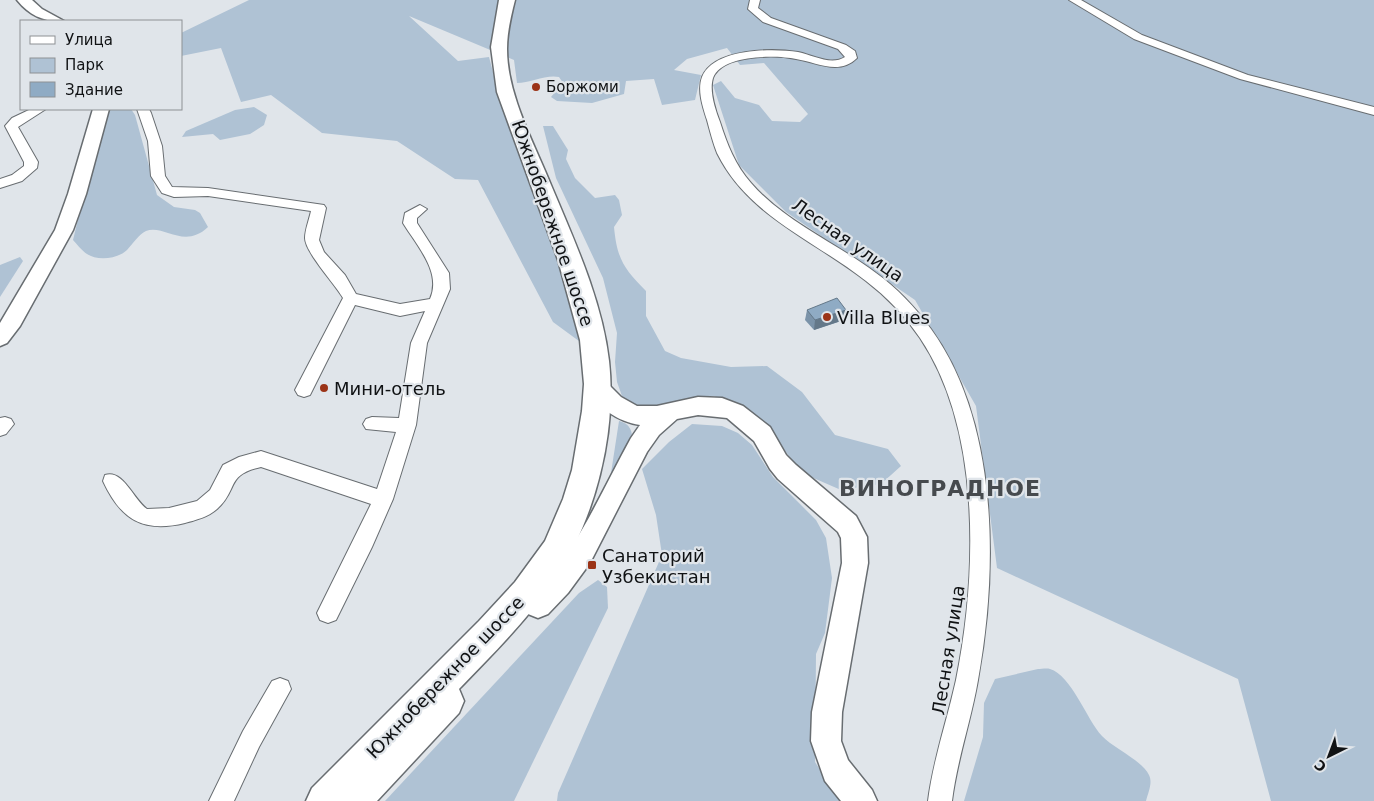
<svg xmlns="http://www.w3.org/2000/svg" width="1374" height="801" font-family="'DejaVu Sans',sans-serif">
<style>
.green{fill:#afc2d4}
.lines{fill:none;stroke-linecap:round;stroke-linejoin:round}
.minor-casing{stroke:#686d71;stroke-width:2}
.major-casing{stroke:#686d71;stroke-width:3}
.highway-casing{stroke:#686d71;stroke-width:3}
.minor{fill:#fff;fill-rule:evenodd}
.major{fill:#fff;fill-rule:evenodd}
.highway{fill:#fff;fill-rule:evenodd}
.wall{fill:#7b93a9}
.shaded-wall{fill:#647889}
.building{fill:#8fabc4;stroke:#647889}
.poi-dot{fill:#9b3317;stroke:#e0e5ea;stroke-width:2}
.labels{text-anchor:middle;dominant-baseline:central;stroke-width:4.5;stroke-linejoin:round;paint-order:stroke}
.far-poi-label{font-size:15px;fill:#101214;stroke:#e0e5ea;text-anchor:start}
.street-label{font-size:18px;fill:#101214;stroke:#e0e5ea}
.poi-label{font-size:18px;fill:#101214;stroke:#e0e5ea;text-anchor:start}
.district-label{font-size:22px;font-weight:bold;letter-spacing:1px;fill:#464a4e;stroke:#e0e5ea}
</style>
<rect width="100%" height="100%" fill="#e0e5ea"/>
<g class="green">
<path d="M249 0H1374V801H1271L1238 679 997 568 976 406 915 300 786 212 739 165 713 85 721 81 735 98 759 105 772 121 800 122 808 114 764 63 740 65 727 48 687 59 674 70 701 75 695 100 662 105 654 79 626 81 624 94 592 103 557 101 551 97 563 83 559 77C547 74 530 83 517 83L514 60 409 16 458 61 489 57 497 87 547 211 583 344 553 322 478 180 455 179 397 141 322 133 271 95 241 102 221 48 181 56V33Z"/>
<path d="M254 107 267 115 264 125 250 134 220 140 213 134 182 137 186 131 235 110Z"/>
<path d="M105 109H131L135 115 157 195 174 207 195 210 200 213 208 227C184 250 164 224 146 231 139 234 132 245 127 250 118 259 97 261 87 254 82 251 77 244 73 240Z"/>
<path d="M543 126H553L568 150 566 159 575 178 595 198 615 195 619 200 622 215 614 227C617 259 624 269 646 291V316L665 351 681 358 731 367 767 366 802 392 835 435 888 449 901 466 881 484 841 490 802 473 779 443 743 409 714 396 688 398 651 412 630 404 622 396 617 382 615 362 617 333 603 278 556 178Z"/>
<path d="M20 257 23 261 0 297V265Z"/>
<path d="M619 421C628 423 632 429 632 437L611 473Z"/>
<path d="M692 424 722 426 738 433 752 445 773 477 816 520 826 538 832 578 825 633 816 654 815 762 840 801H557L558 793 662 555 656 515 642 469 669 442Z"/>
<path d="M598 580 607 587 608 608 514 801H385L579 593Z"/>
<path d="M1038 669C1041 669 1047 668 1050 669 1071 675 1087 720 1102 736 1113 748 1143 761 1149 775 1153 783 1148 793 1146 801H964L983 737 984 703 995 679Z"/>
</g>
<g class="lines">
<g class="minor-casing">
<g id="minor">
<path d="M750 0H760L758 8 771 18 846 45 855 51 857 58C839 76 816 62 796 59 776 55 722 54 713 78 709 91 715 109 720 122 727 144 735 165 751 183 785 222 835 242 876 273 897 288 915 307 931 329 999 423 998 570 978 680 971 721 957 760 952 801H928C933 760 947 721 956 680 977 576 982 430 920 338 905 316 887 297 866 281 814 240 748 216 717 153 713 143 710 131 707 120 703 108 697 90 702 77 714 48 773 48 798 52 813 55 831 66 845 57L838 49 763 22 748 9Z"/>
<path d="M1069 0H1081L1142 35 1248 75 1374 107V115L1240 79 1134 39Z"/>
<path d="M31 109H46L18 127 38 162 37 168 22 181 0 188V179L12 175 24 166V162L5 126 12 118Z"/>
<path d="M137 109H149L151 113 162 146 165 176 172 187 208 188 324 205 326 208 319 240 324 252 345 275 356 294 400 304 430 299C442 272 417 246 403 223L405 213 420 205 427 209 417 218V223L449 273 450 289 427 343 416 425 393 499 372 547 336 620 328 623 320 620 317 613 371 504 261 467C225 475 239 489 217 509 208 517 196 520 185 523 143 533 121 520 103 481L105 475C123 469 133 499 147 509L169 508 197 501 210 490 223 465 239 457 261 451 377 489 396 432 366 429 363 424 366 419 372 417 399 418 411 343 425 311 400 316 355 305 310 395 304 397 298 395 295 390 343 298C335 284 305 252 305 238 305 230 309 220 311 211L208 196 174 197 162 193 151 176 148 141Z"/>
<path d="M5 417 11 419 14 424 6 434 0 436V418Z"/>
<path d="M280 678 288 681 291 689 259 747 234 801H209L243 731 272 681Z"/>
</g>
</g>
<g class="major-casing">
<g id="major">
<path d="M17 0H32L42 9 64 21C44 22 30 16 17 0Z"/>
<path d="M93 109H109L86 194 73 230 20 326 7 343 0 346V323L55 230 68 194Z"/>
<path d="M597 378 605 381 621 397 637 406H657L698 397 722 398 743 406 770 427 786 455 796 465 856 516 867 537 868 563 842 712 841 741 848 760 872 790 877 801H841L825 781 811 741 812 712 842 563 841 538 838 532 778 479 770 469 754 441 727 418 698 415 677 419 659 435 647 452 590 563 568 593 548 614 538 618 528 614 524 605C533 585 559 566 572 546 594 512 611 474 631 438L640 425C618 422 597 407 586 387L589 381Z"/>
</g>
</g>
<g class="highway-casing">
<path id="highway" d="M499 0H515C511 16 507 32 507 49 507 95 534 143 551 185 574 240 602 300 609 361 617 433 595 520 554 581 527 620 492 655 459 689L464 701 459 713 377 801H306L312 788 479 621 515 582 545 541 563 499 572 470 582 411 584 384 580 340 558 260 497 92 491 47Z"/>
</g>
<use href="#minor" class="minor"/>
<use href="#major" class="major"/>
<use href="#highway" class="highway"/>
</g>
<path class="wall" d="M807 310H846L844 320 814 330 805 320Z"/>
<path class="shaded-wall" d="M846 310 844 320 814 330 815 320Z"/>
<path class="building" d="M837 298 846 310 815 320 807 310Z"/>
<g class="poi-dot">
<circle cx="536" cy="87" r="5"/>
<circle cx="827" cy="317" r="5"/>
<circle cx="324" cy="388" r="5"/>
<rect x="587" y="560" width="10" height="10" rx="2.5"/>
</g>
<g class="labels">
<g class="far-poi-label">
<text x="546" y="87">Боржоми</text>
</g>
<g class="street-label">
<text transform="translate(553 223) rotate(71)">Южнобережное шоссе</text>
<text transform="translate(848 240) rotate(35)">Лесная улица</text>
<text transform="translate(948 650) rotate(-81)">Лесная улица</text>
<text transform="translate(445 677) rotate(-46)">Южнобережное шоссе</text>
</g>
<g class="poi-label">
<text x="837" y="317">Villa Blues</text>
<text x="334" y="388">Мини-отель</text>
<text x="602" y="555">Санаторий<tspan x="602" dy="21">Узбекистан</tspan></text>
</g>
<g class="district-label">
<text x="940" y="488">ВИНОГРАДНОЕ</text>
</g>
</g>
<rect x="20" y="20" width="162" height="90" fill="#e0e5ea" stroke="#8d9194"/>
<rect x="30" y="36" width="25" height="8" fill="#ffffff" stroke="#8d9194"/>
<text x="65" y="45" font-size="15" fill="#101214">Улица</text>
<rect x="30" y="58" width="25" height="15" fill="#afc2d4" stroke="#8d9194"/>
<text x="65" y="70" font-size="15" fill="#101214">Парк</text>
<rect x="30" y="82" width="25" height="15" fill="#8fabc4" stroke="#8d9194"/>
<text x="65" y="95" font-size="15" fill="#101214">Здание</text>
<g transform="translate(1329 756) rotate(222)" stroke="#e0e5ea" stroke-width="4" paint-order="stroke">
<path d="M0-4L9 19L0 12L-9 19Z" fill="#101214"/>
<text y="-8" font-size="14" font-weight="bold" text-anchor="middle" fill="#101214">С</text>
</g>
</svg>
